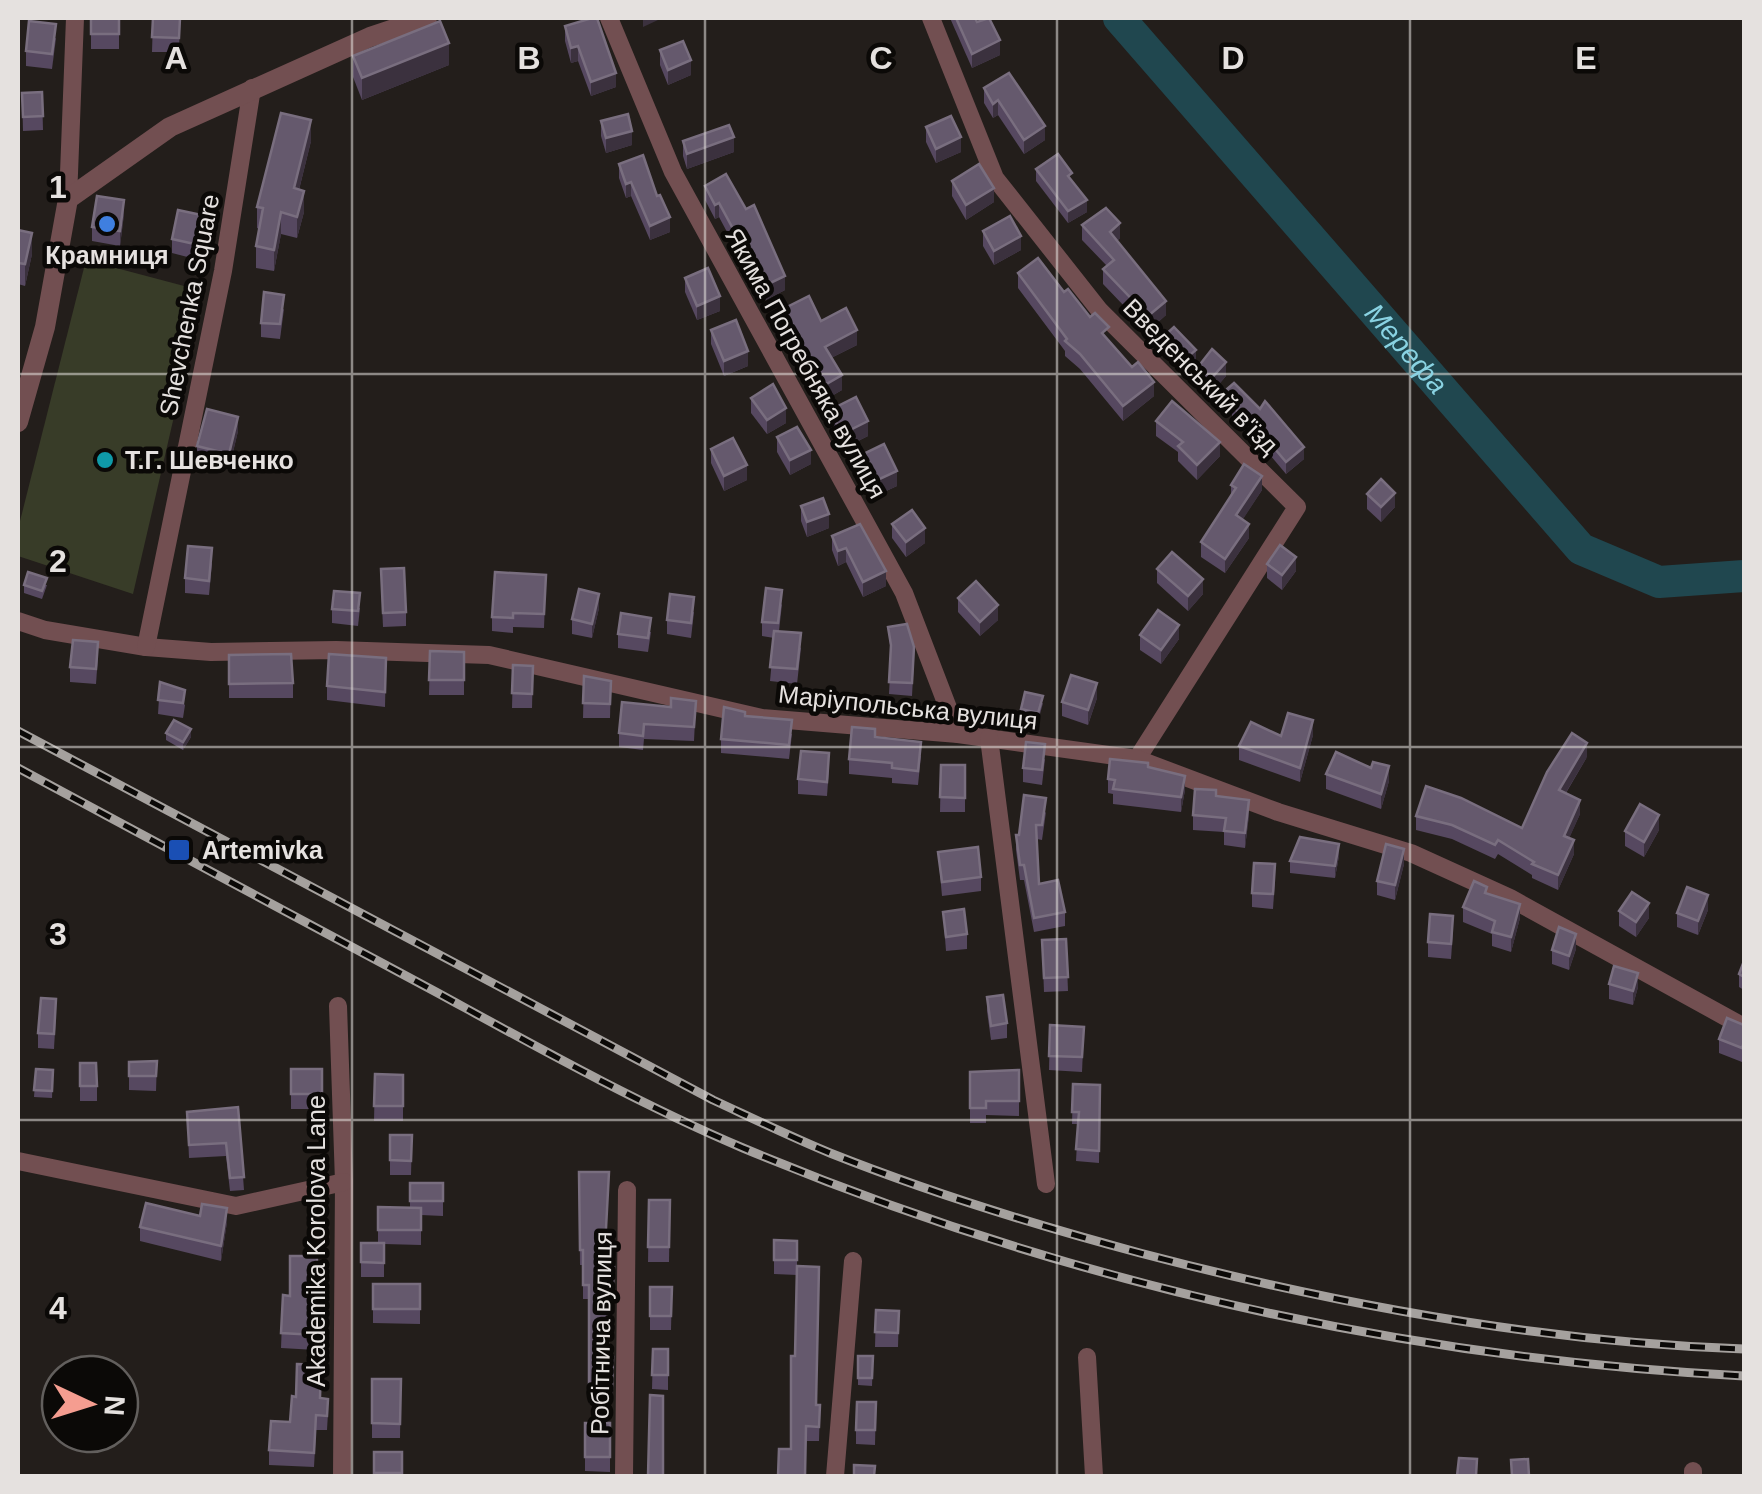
<svg xmlns="http://www.w3.org/2000/svg" width="1762" height="1494" font-family="Arial,sans-serif">
<style>
.green{fill:#383c28}
.lines{fill:none;stroke-linecap:round;stroke-linejoin:round}
.river{stroke:#20474f;stroke-width:32}
.minor{stroke:#724f51;stroke-width:18}
.tertiary{stroke:#724f51;stroke-width:20}
.rail-casing{stroke:#a5a19e;stroke-width:9}
.rail{stroke:#0b0907;stroke-width:5;stroke-dasharray:15;stroke-linecap:butt}
.wall{fill:#564860}
.shaded-wall{fill:#3b313e}
.building{fill:#65596d;stroke:#796e7f;stroke-width:2.5}
.grid{fill:none;stroke:#e5e1df;stroke-width:2.5;stroke-opacity:0.55}
.shop-dot{fill:#3f7fe0;stroke:#0b0907;stroke-width:4}
.culture-dot{fill:#0f9aa8;stroke:#0b0907;stroke-width:4}
.transit-dot{fill:#1a4fb4;stroke:#0b0907;stroke-width:4}
.labels{text-anchor:middle;dominant-baseline:central;stroke-width:9;stroke-linejoin:round;paint-order:stroke}
.poi-label{font-size:25px;font-weight:bold;fill:#e5e1df;stroke:#0b0907;text-anchor:start}
.street-label{font-size:25px;fill:#e5e1df;stroke:#0b0907}
.water-label{font-size:28px;font-style:italic;fill:#89d2e2;stroke:#0b0907}
.grid-label{font-size:32px;text-anchor:middle;font-weight:bold;fill:#e5e1df;stroke:#0b0907;stroke-width:9;stroke-linejoin:round;paint-order:stroke}
</style>
<rect width="100%" height="100%" fill="#231e1b"/>
<path class="green" d="M86 260 203 291 133 594 18 556V529Z"/>
<g class="lines">
<path class="river" id="s1" d="M1119 18 1581 549 1659 582 1744 576"/>
<g class="minor">
<path d="M609 18 673 172 904 593 958 734"/>
<path d="M931 18 995 178 1100 311 1297 507 1137 759"/>
<path d="M68 199 75 18"/>
<path d="M18 621 45 630 146 647 211 652 336 650 489 655 762 718 958 734 1137 759 1278 812 1411 853 1510 898 1744 1027"/>
<path d="M146 647 223 271 252 88"/>
<path d="M989 738 1046 1184"/>
<path d="M338 1006 344 1182 342 1476"/>
<path d="M18 1161 236 1206 344 1182"/>
<path d="M1087 1357 1094 1476"/>
<path d="M1693 1471V1476"/>
<path d="M624 1476 627 1190"/>
<path d="M835 1476 853 1261"/>
</g>
<path class="tertiary" d="M18 422 45 327 68 199 170 127 370 37 427 18"/>
<g class="rail-casing">
<g id="rail">
<path d="M18 731 713 1100C752 1118 791 1137 830 1153 931 1193 1035 1225 1140 1253 1338 1305 1540 1342 1744 1349"/>
<path d="M18 768C157 843 296 917 436 992 537 1047 637 1103 743 1148 1062 1281 1399 1358 1744 1376"/>
</g>
</g>
<use href="#rail" class="rail"/>
</g>
<g class="wall">
<rect x="91" y="18" width="28" height="31"/>
<path d="M153 18H180L179 52H152Z"/>
<path d="M950 18H975L1000 55 972 68Z"/>
<path d="M565 26 616 87 591 96 578 61 571 63 565 41Z"/>
<path d="M56 38 52 69 26 66V51Z"/>
<path d="M660 50 691 75 668 85 660 65Z"/>
<path d="M353 56 449 65 362 100 353 77Z"/>
<path d="M984 88 1045 140 1024 154 998 115 993 118 984 103Z"/>
<path d="M42 92 43 130 23 131 22 93Z"/>
<path d="M601 121 632 145 606 153 601 136Z"/>
<path d="M926 127 961 152 936 163 926 142Z"/>
<path d="M311 141 299 190 304 212 297 238 281 234 274 271 256 268V246L259 229 257 228V207Z"/>
<path d="M683 141 734 152 687 169 683 156Z"/>
<path d="M619 164 670 232 650 240 631 196 626 198 619 178Z"/>
<path d="M1036 169 1087 212 1068 223 1036 181Z"/>
<path d="M726 174 785 290 764 301 719 217 715 219 705 200V186Z"/>
<path d="M952 181 994 202 966 220 952 196Z"/>
<path d="M124 214 120 246 92 241V227Z"/>
<path d="M1082 225 1120 238 1117 241 1166 315 1148 331 1103 284V269L1107 266 1082 240Z"/>
<path d="M18 230 32 254 25 286 18 284Z"/>
<path d="M206 230 199 260 172 253V239Z"/>
<path d="M983 231 1021 250 994 265 983 246Z"/>
<path d="M1018 273 1064 292 1109 340 1154 396 1123 421 1080 369 1065 356V351L1018 288Z"/>
<path d="M685 278 720 311 697 320 685 292Z"/>
<path d="M284 309 280 339 261 337V323Z"/>
<path d="M779 311 821 321 857 345 831 358 842 390 823 401 799 359 796 360 779 325Z"/>
<path d="M711 330 748 366 724 376 711 344Z"/>
<path d="M1164 336 1196 363 1185 372 1164 349Z"/>
<path d="M1194 372 1226 376 1207 398 1194 386Z"/>
<path d="M1226 390 1260 409 1304 459 1286 474 1249 430 1246 433 1232 419V410L1226 403Z"/>
<path d="M751 398 786 423 767 434 751 413Z"/>
<path d="M830 410 868 436 842 449 830 425Z"/>
<path d="M1156 421 1220 456 1197 480 1178 461V452L1156 436Z"/>
<path d="M238 431 229 469 197 460V446Z"/>
<path d="M777 437 811 464 790 475 777 452Z"/>
<path d="M711 449 747 480 724 491 711 463Z"/>
<path d="M859 456 897 486 871 498 859 471Z"/>
<path d="M1231 485 1262 490 1242 520 1249 538 1225 573 1201 557V542L1231 497Z"/>
<path d="M1367 494 1395 507 1381 522 1367 509Z"/>
<path d="M801 506 829 528 807 537 801 521Z"/>
<path d="M892 524 925 543 906 557 892 538Z"/>
<path d="M832 536 886 586 863 597 846 562 838 566 832 550Z"/>
<path d="M212 563 209 595 185 593V578Z"/>
<path d="M1267 564 1296 571 1282 590 1267 578Z"/>
<path d="M1157 569 1203 594 1188 611 1157 583Z"/>
<path d="M546 575 544 628 513 627V633L492 631V617Z"/>
<path d="M381 583 406 612V626L383 627Z"/>
<path d="M24 585H47L42 599 24 593Z"/>
<path d="M958 598 998 620 980 636 958 612Z"/>
<path d="M782 604 779 631 801 648 797 684 770 681 774 638 762 636V622Z"/>
<path d="M360 608 358 626 332 623V609Z"/>
<path d="M599 608 592 638 572 634V619Z"/>
<path d="M694 612 691 638 667 634V620Z"/>
<path d="M888 627 914 659 912 696 889 694 891 654Z"/>
<path d="M651 632 648 652 618 648V634Z"/>
<path d="M1140 635 1179 639 1161 664 1140 650Z"/>
<path d="M430 651 464 652V695H429Z"/>
<path d="M229 655 293 683V698H229Z"/>
<path d="M98 656 96 684 70 682V667Z"/>
<path d="M386 658 385 707 327 700V686Z"/>
<path d="M513 665 533 666 532 708H512Z"/>
<path d="M584 676 611 681 610 718H583Z"/>
<path d="M160 682 185 705 183 718 158 714Z"/>
<path d="M1097 698 1088 725 1062 716V702Z"/>
<path d="M696 701 694 741 644 739 643 750 619 747V733Z"/>
<path d="M1043 703 1038 721 1021 716V709Z"/>
<path d="M745 716 792 734 789 759 721 753V739Z"/>
<path d="M166 733 191 737 183 750 166 740Z"/>
<path d="M1313 735 1300 782 1239 760V746L1281 736Z"/>
<path d="M875 737 921 756 918 785 892 783V778L849 774V759Z"/>
<path d="M1587 757 1566 793 1580 814 1569 838 1574 854 1558 890 1532 878V875L1498 854 1495 859 1452 839 1416 830V816L1522 828Z"/>
<path d="M1045 759 1042 785 1023 782V768Z"/>
<path d="M941 765H965V812H940Z"/>
<path d="M1148 767 1185 790 1181 812 1113 804V794L1108 793V779Z"/>
<path d="M829 768 827 796 798 794V779Z"/>
<path d="M1326 774 1389 781 1381 809 1326 789Z"/>
<path d="M1216 796 1249 815 1245 848 1224 845V832L1193 830V815Z"/>
<path d="M1046 812 1042 840 1037 839 1039 884 1065 912V926L1034 932 1024 880H1020L1016 850V835H1019Z"/>
<path d="M1659 830 1644 857 1625 846V831Z"/>
<path d="M938 852 981 877V891L942 896Z"/>
<path d="M1339 856 1335 878 1290 873V861Z"/>
<path d="M1404 864 1395 900 1377 895V881Z"/>
<path d="M1275 879 1273 909 1252 907V893Z"/>
<path d="M1487 894 1520 918 1511 952 1492 946V934L1463 922V907Z"/>
<path d="M1708 910 1698 935 1677 927V913Z"/>
<path d="M1619 911 1649 918 1636 937 1619 926Z"/>
<path d="M943 912 967 934V949L946 951Z"/>
<path d="M1453 931 1451 959 1428 957V942Z"/>
<path d="M1066 939 1068 991 1044 992 1042 940Z"/>
<path d="M1576 949 1569 970 1552 964V950Z"/>
<path d="M1744 961V990L1739 987V974Z"/>
<path d="M1609 984 1638 987 1633 1005 1609 999Z"/>
<path d="M987 997 1007 1023V1038L991 1040 987 1011Z"/>
<path d="M56 1013 54 1049 38 1048V1033Z"/>
<path d="M1050 1025 1084 1027 1082 1072 1049 1070Z"/>
<path d="M1744 1025V1056L1742 1062 1719 1053V1039Z"/>
<path d="M157 1061 156 1091 129 1090V1062Z"/>
<path d="M80 1063 97 1086V1101H80Z"/>
<path d="M36 1069 53 1070 52 1098 34 1097Z"/>
<rect x="291" y="1069" width="31" height="40"/>
<path d="M1019 1070V1116L986 1115V1123H970V1072Z"/>
<path d="M375 1074 403 1075V1121H374Z"/>
<path d="M1073 1084 1100 1085 1099 1163 1076 1161 1078 1124H1072Z"/>
<path d="M238 1107 244 1190 230 1191 226 1156 189 1158 187 1112Z"/>
<path d="M390 1135H412L411 1175H390Z"/>
<path d="M579 1172 605 1266 614 1267 613 1300H609L608 1357H613L612 1404H589V1299H583V1265H580Z"/>
<path d="M410 1183H443V1216L421 1215V1245L384 1244V1277H361V1243H378V1207L410 1208Z"/>
<path d="M649 1200H670L669 1262H648Z"/>
<path d="M227 1222 221 1261 140 1241V1227Z"/>
<path d="M774 1240 797 1241V1275L774 1274Z"/>
<path d="M317 1256 316 1350 281 1348 283 1295 290 1296Z"/>
<path d="M373 1284H420V1324L373 1323Z"/>
<path d="M650 1287H672L671 1330H650Z"/>
<path d="M876 1310 899 1311 898 1347H875Z"/>
<path d="M653 1349H668V1390L652 1389Z"/>
<path d="M858 1356H873L872 1386 858 1385Z"/>
<path d="M372 1379H401L400 1438H372Z"/>
<path d="M321 1398 328 1413 327 1430H316L314 1467 269 1465V1450L290 1422Z"/>
<path d="M876 1402 875 1445 856 1444V1430Z"/>
<path d="M816 1405H820L819 1441H806L791 1449Z"/>
<path d="M585 1423H610V1472L585 1471Z"/>
<rect x="374" y="1452" width="28" height="24"/>
</g>
<g class="shaded-wall">
<path d="M643 18H658V20L643 27Z"/>
<path d="M1000 40V55L972 68V54Z"/>
<path d="M449 43V65L362 100V78Z"/>
<path d="M578 46V61L571 63V48Z"/>
<path d="M691 60V75L668 85V70Z"/>
<path d="M616 73V87L591 96V82Z"/>
<path d="M998 100V115L993 118V104Z"/>
<path d="M311 120V141L294 210V188Z"/>
<path d="M1045 126V140L1024 154V140Z"/>
<path d="M632 131V145L606 153V138Z"/>
<path d="M734 137V152L687 169V154Z"/>
<path d="M961 137V152L936 163V149Z"/>
<path d="M631 182V196L626 198V184Z"/>
<path d="M994 188V202L966 220V205Z"/>
<path d="M304 191V212L297 238V217Z"/>
<path d="M124 200V214L120 246V231Z"/>
<path d="M1087 200V212L1068 223V211Z"/>
<path d="M719 203V217L715 219V205Z"/>
<path d="M281 212V234L274 271V250Z"/>
<path d="M206 216V230L199 260V245Z"/>
<path d="M670 217V232L650 240V226Z"/>
<path d="M1120 223V238L1110 247V232Z"/>
<path d="M32 233V254L25 286V264Z"/>
<path d="M1021 236V250L994 265V251Z"/>
<path d="M785 276V290L764 301V286Z"/>
<path d="M720 296V311L697 320V306Z"/>
<path d="M1166 301V315L1148 331V316Z"/>
<path d="M857 330V345L825 361V347Z"/>
<path d="M799 345V359L796 360V346Z"/>
<path d="M1196 350V363L1185 372V359Z"/>
<path d="M748 351V366L724 376V361Z"/>
<path d="M1226 362V376L1207 398V383Z"/>
<path d="M842 375V390L823 401V386Z"/>
<path d="M1154 382V396L1123 421V406Z"/>
<path d="M786 408V423L767 434V420Z"/>
<path d="M238 417V431L229 469V454Z"/>
<path d="M1249 418V430L1246 433V420Z"/>
<path d="M868 421V436L842 449V434Z"/>
<path d="M1220 442V456L1197 480V465Z"/>
<path d="M1304 447V459L1286 474V462Z"/>
<path d="M811 450V464L790 475V460Z"/>
<path d="M747 465V480L724 491V476Z"/>
<path d="M897 471V486L871 498V483Z"/>
<path d="M1262 476V490L1236 530V515Z"/>
<path d="M1395 493V507L1381 522V507Z"/>
<path d="M829 514V528L807 537V522Z"/>
<path d="M1249 524V538L1225 573V559Z"/>
<path d="M925 528V543L906 557V542Z"/>
<path d="M846 548V562L838 566V551Z"/>
<path d="M1296 557V571L1282 590V575Z"/>
<path d="M886 571V586L863 597V582Z"/>
<path d="M1203 579V594L1188 611V596Z"/>
<path d="M599 594V608L592 638V624Z"/>
<path d="M998 605V620L980 636V622Z"/>
<path d="M1179 625V639L1161 664V650Z"/>
<path d="M1097 683V698L1088 725V710Z"/>
<path d="M1313 720V735L1300 782V768Z"/>
<path d="M191 729V737L183 750V742Z"/>
<path d="M1587 743V757L1559 804V790Z"/>
<path d="M1389 766V781L1381 809V794Z"/>
<path d="M1185 776V790L1181 812V797Z"/>
<path d="M1249 800V815L1245 848V833Z"/>
<path d="M1580 800V814L1564 850V836Z"/>
<path d="M1659 815V830L1644 857V842Z"/>
<path d="M1574 840V854L1558 890V875Z"/>
<path d="M1339 844V856L1335 878V866Z"/>
<path d="M1404 849V864L1395 900V885Z"/>
<path d="M1708 895V910L1698 935V921Z"/>
<path d="M1649 903V918L1636 937V922Z"/>
<path d="M1520 904V918L1511 952V937Z"/>
<path d="M1576 934V949L1569 970V956Z"/>
<path d="M1638 973V987L1633 1005V991Z"/>
<path d="M1744 1042V1056L1742 1062V1048Z"/>
<path d="M227 1208V1222L221 1261V1246Z"/>
</g>
<g class="building">
<rect x="91" y="18" width="28" height="16"/>
<path d="M153 18H180L179 38 152 37Z"/>
<path d="M592 18H597L616 73 591 82 578 46 571 48 565 26Z"/>
<path d="M956 18H975L977 22 989 18 1000 40 972 54Z"/>
<path d="M29 21 56 24 52 54 26 51Z"/>
<path d="M440 21 449 43 362 78 353 56Z"/>
<path d="M683 41 691 60 668 70 660 50Z"/>
<path d="M1009 73 1045 126 1024 140 998 100 993 104 984 88Z"/>
<path d="M42 92 43 116 23 117 22 93Z"/>
<path d="M281 113 311 120 294 188 304 191 297 217 281 212 274 250 256 246 263 208 257 207Z"/>
<path d="M628 114 632 131 606 138 601 121Z"/>
<path d="M951 116 961 137 936 149 926 127Z"/>
<path d="M729 125 734 137 687 154 683 141Z"/>
<path d="M1058 154 1072 173 1068 176 1087 200 1068 211 1036 169Z"/>
<path d="M643 155 657 196 660 195 670 217 650 226 631 182 626 184 619 164Z"/>
<path d="M979 164 994 188 966 205 952 181Z"/>
<path d="M726 174 746 209 754 205 785 276 764 286 719 203 715 205 705 186Z"/>
<path d="M97 196 124 200 120 231 92 227Z"/>
<path d="M1106 208 1120 223 1110 232 1166 301 1148 316 1103 269 1114 260 1082 225Z"/>
<path d="M178 210 206 216 199 245 172 239Z"/>
<path d="M1010 216 1021 236 994 251 983 231Z"/>
<path d="M18 230 32 233 25 264 18 263Z"/>
<path d="M1038 258 1064 292 1068 289 1090 317 1095 313 1109 327 1102 333 1132 367 1138 362 1154 382 1123 406 1080 354 1065 341 1067 339 1018 273Z"/>
<path d="M708 268 720 296 697 306 685 278Z"/>
<path d="M264 292 284 295 280 324 261 323Z"/>
<path d="M809 296 821 321 846 308 857 330 825 347 842 375 823 386 799 345 796 346 779 311Z"/>
<path d="M736 320 748 351 724 361 711 330Z"/>
<path d="M1174 327 1196 350 1185 359 1164 336Z"/>
<path d="M1212 349 1226 362 1207 383 1194 372Z"/>
<path d="M1234 383 1260 409 1265 401 1304 447 1286 462 1249 418 1246 420 1232 406 1236 402 1226 390Z"/>
<path d="M773 384 786 408 767 420 751 398Z"/>
<path d="M856 397 868 421 842 434 830 410Z"/>
<path d="M1172 401 1220 442 1197 465 1178 446 1183 442 1156 421Z"/>
<path d="M207 409 238 417 229 454 197 446Z"/>
<path d="M797 427 811 450 790 460 777 437Z"/>
<path d="M733 438 747 465 724 476 711 449Z"/>
<path d="M884 444 897 471 871 483 859 456Z"/>
<path d="M1244 464 1262 476 1236 515 1249 524 1225 559 1201 542 1236 488 1231 485Z"/>
<path d="M1381 479 1395 493 1381 507 1367 494Z"/>
<path d="M823 498 829 514 807 522 801 506Z"/>
<path d="M912 510 925 528 906 542 892 524Z"/>
<path d="M860 524 886 571 863 582 846 548 838 551 832 536Z"/>
<path d="M1280 545 1296 557 1282 575 1267 564Z"/>
<path d="M188 546 212 548 209 581 185 578Z"/>
<path d="M1172 552 1203 579 1188 596 1157 569Z"/>
<path d="M404 568 406 612 383 613 381 569Z"/>
<path d="M28 572 47 578 42 591 24 585Z"/>
<path d="M495 572 546 575 544 614 513 613V618L492 617Z"/>
<path d="M976 581 998 605 980 622 958 598Z"/>
<path d="M766 588 782 590 778 623 762 622Z"/>
<path d="M579 589 599 594 592 624 572 619Z"/>
<path d="M334 591 360 593 358 611 332 609Z"/>
<path d="M670 594 694 597 691 623 667 620Z"/>
<path d="M1158 610 1179 625 1161 650 1140 635Z"/>
<path d="M621 613 651 618 648 638 618 634Z"/>
<path d="M907 624 914 647 912 683 889 682 891 645 888 627Z"/>
<path d="M774 631 801 633 797 669 770 667Z"/>
<path d="M73 640 98 642 96 669 70 667Z"/>
<path d="M430 651 464 652V680H429Z"/>
<path d="M291 654 293 683 229 684V655Z"/>
<path d="M329 654 386 658 385 692 327 686Z"/>
<path d="M513 665 533 666 532 694 512 693Z"/>
<path d="M1071 675 1097 683 1088 710 1062 702Z"/>
<path d="M584 676 611 681 610 704 583 703Z"/>
<path d="M160 682 185 690 183 703 158 700Z"/>
<path d="M1025 692 1043 696 1038 713 1021 709Z"/>
<path d="M671 698 696 701 694 727 644 724 643 736 619 733 622 702 671 707Z"/>
<path d="M724 707 745 712V716L792 720 789 745 721 739Z"/>
<path d="M1288 713 1313 720 1300 768 1239 746 1251 722 1281 736Z"/>
<path d="M174 720 191 729 183 742 166 733Z"/>
<path d="M852 727 875 729V737L921 742 918 771 892 768V763L849 759Z"/>
<path d="M1572 733 1587 743 1559 790 1580 800 1564 836 1574 840 1558 875 1532 864 1534 862 1498 840 1495 845 1452 825 1416 816 1426 786 1461 798 1522 828 1547 772Z"/>
<path d="M1026 742 1045 744 1042 770 1023 768Z"/>
<path d="M801 751 829 753 827 782 798 779Z"/>
<path d="M1336 752 1371 768 1373 762 1389 766 1381 794 1326 774Z"/>
<path d="M1110 759 1148 763V767L1185 776 1181 797 1113 789 1115 780 1108 779Z"/>
<path d="M941 765H965V798L940 797Z"/>
<path d="M1195 789 1216 790V796L1249 800 1245 833 1224 831 1226 818 1193 815Z"/>
<path d="M1024 795 1046 798 1042 825H1036L1039 884 1058 880 1065 912 1034 918 1024 865H1020L1016 835H1019Z"/>
<path d="M1640 804 1659 815 1644 842 1625 831Z"/>
<path d="M1300 837 1339 844 1335 866 1290 861Z"/>
<path d="M1386 844 1404 849 1395 885 1377 881Z"/>
<path d="M978 847 981 877 942 882 938 852Z"/>
<path d="M1254 863 1275 864 1273 894 1252 893Z"/>
<path d="M1474 881 1487 887 1485 893 1520 904 1511 937 1492 932 1495 921 1463 907Z"/>
<path d="M1687 887 1708 895 1698 921 1677 913Z"/>
<path d="M1632 892 1649 903 1636 922 1619 911Z"/>
<path d="M964 909 967 934 946 937 943 912Z"/>
<path d="M1430 914 1453 916 1451 944 1428 942Z"/>
<path d="M1559 927 1576 934 1569 956 1552 950Z"/>
<path d="M1066 939 1068 977 1044 978 1042 940Z"/>
<path d="M1744 961V977L1739 974Z"/>
<path d="M1614 966 1638 973 1633 991 1609 984Z"/>
<path d="M1003 995 1007 1023 991 1026 987 997Z"/>
<path d="M41 998 56 999 54 1034 38 1033Z"/>
<path d="M1727 1018 1744 1025V1042L1742 1048 1719 1039Z"/>
<path d="M1050 1025 1084 1027 1082 1057 1049 1056Z"/>
<path d="M157 1061 156 1076H129V1062Z"/>
<path d="M80 1063H96L97 1086H80Z"/>
<path d="M36 1069 53 1070 52 1091 34 1090Z"/>
<rect x="291" y="1069" width="31" height="25"/>
<path d="M1019 1070V1101H986V1108H970V1072Z"/>
<path d="M375 1074 403 1075V1106H374Z"/>
<path d="M1073 1084 1100 1085 1099 1151 1076 1149 1079 1112H1072Z"/>
<path d="M238 1107 244 1177 230 1178 226 1143 189 1145 187 1112Z"/>
<path d="M390 1135H412L411 1161 390 1160Z"/>
<path d="M579 1172H609L604 1266 614 1267 613 1285H609L608 1357H613L612 1389H589V1285H583V1250H580Z"/>
<rect x="410" y="1183" width="33" height="18"/>
<path d="M649 1200H670L669 1247H648Z"/>
<path d="M146 1203 200 1216 202 1204 227 1208 221 1246 140 1227Z"/>
<path d="M378 1207 421 1208V1230H378Z"/>
<path d="M774 1240 797 1241V1260H774Z"/>
<path d="M361 1243H384V1263L361 1262Z"/>
<path d="M290 1256H317L316 1335 281 1333 283 1295 290 1296Z"/>
<path d="M797 1266 819 1267 816 1405H820L819 1427 806 1426 805 1476H778L779 1449H791V1356H795Z"/>
<rect x="373" y="1284" width="47" height="25"/>
<path d="M650 1287H672L671 1316H650Z"/>
<path d="M876 1310 899 1311 898 1333 875 1332Z"/>
<path d="M653 1349H668V1375H652Z"/>
<path d="M858 1356H873L872 1378H858Z"/>
<path d="M297 1364 321 1365 320 1398 328 1399 327 1416 316 1415 314 1453 269 1450 271 1421 290 1422 292 1396 296 1397Z"/>
<path d="M372 1379H401L400 1424 372 1423Z"/>
<path d="M650 1395 663 1396V1476H648Z"/>
<path d="M857 1402H876L875 1430H856Z"/>
<rect x="585" y="1423" width="25" height="34"/>
<rect x="374" y="1452" width="28" height="21"/>
<path d="M1459 1458 1477 1459 1476 1476H1457Z"/>
<path d="M1528 1459 1529 1476H1512L1511 1460Z"/>
<path d="M854 1465 875 1466 874 1476H854Z"/>
</g>
<path class="grid" d="M352 18V1476M705 18V1476M1057 18V1476M1410 18V1476M18 374H1744M18 747H1744M18 1120H1744"/>
<circle class="shop-dot" cx="107" cy="224" r="10"/>
<circle class="culture-dot" cx="105" cy="460" r="10"/>
<rect class="transit-dot" x="167" y="838" width="24" height="24" rx="5"/>
<g class="labels">
<g class="poi-label">
<text x="107" y="255" text-anchor="middle">Крамниця</text>
<text x="125" y="460">Т.Г. Шевченко</text>
<text x="202" y="850">Artemivka</text>
</g>
<g class="street-label">
<text transform="translate(189 305) rotate(-79)">Shevchenka Square</text>
<text transform="translate(806 363) rotate(61)">Якима Погребняка вулиця</text>
<text transform="translate(1201 376) rotate(45)">Введенський в'їзд</text>
<text transform="translate(908 707) rotate(6)">Маріупольська вулиця</text>
<text transform="translate(316 1241) rotate(-90)">Akademika Korolova Lane</text>
<text transform="translate(601 1333) rotate(-89)">Робітнича вулиця</text>
</g>
<g class="water-label">
<text stroke="none"><textPath href="#s1" startOffset="438">Мерефа</textPath></text>
</g>
</g>
<g class="grid-label">
<text x="176" y="69">A</text>
<text x="529" y="69">B</text>
<text x="881" y="69">C</text>
<text x="1233" y="69">D</text>
<text x="1586" y="69">E</text>
<text x="58" y="198">1</text>
<text x="58" y="572">2</text>
<text x="58" y="945">3</text>
<text x="58" y="1319">4</text>
</g>
<rect width="1762" height="1494" fill="none" stroke="#e5e1df" stroke-width="40"/>
<g transform="translate(90 1404) rotate(94)"><circle r="48" fill="#0b0907" stroke="#625f5d" stroke-width="2.5"/>
<path d="M0-8L18 38L0 25L-18 38Z" fill="#f59d90"/>
<text y="-15" font-size="28" font-weight="bold" text-anchor="middle" fill="#e5e1df">N</text>
</g>
</svg>
